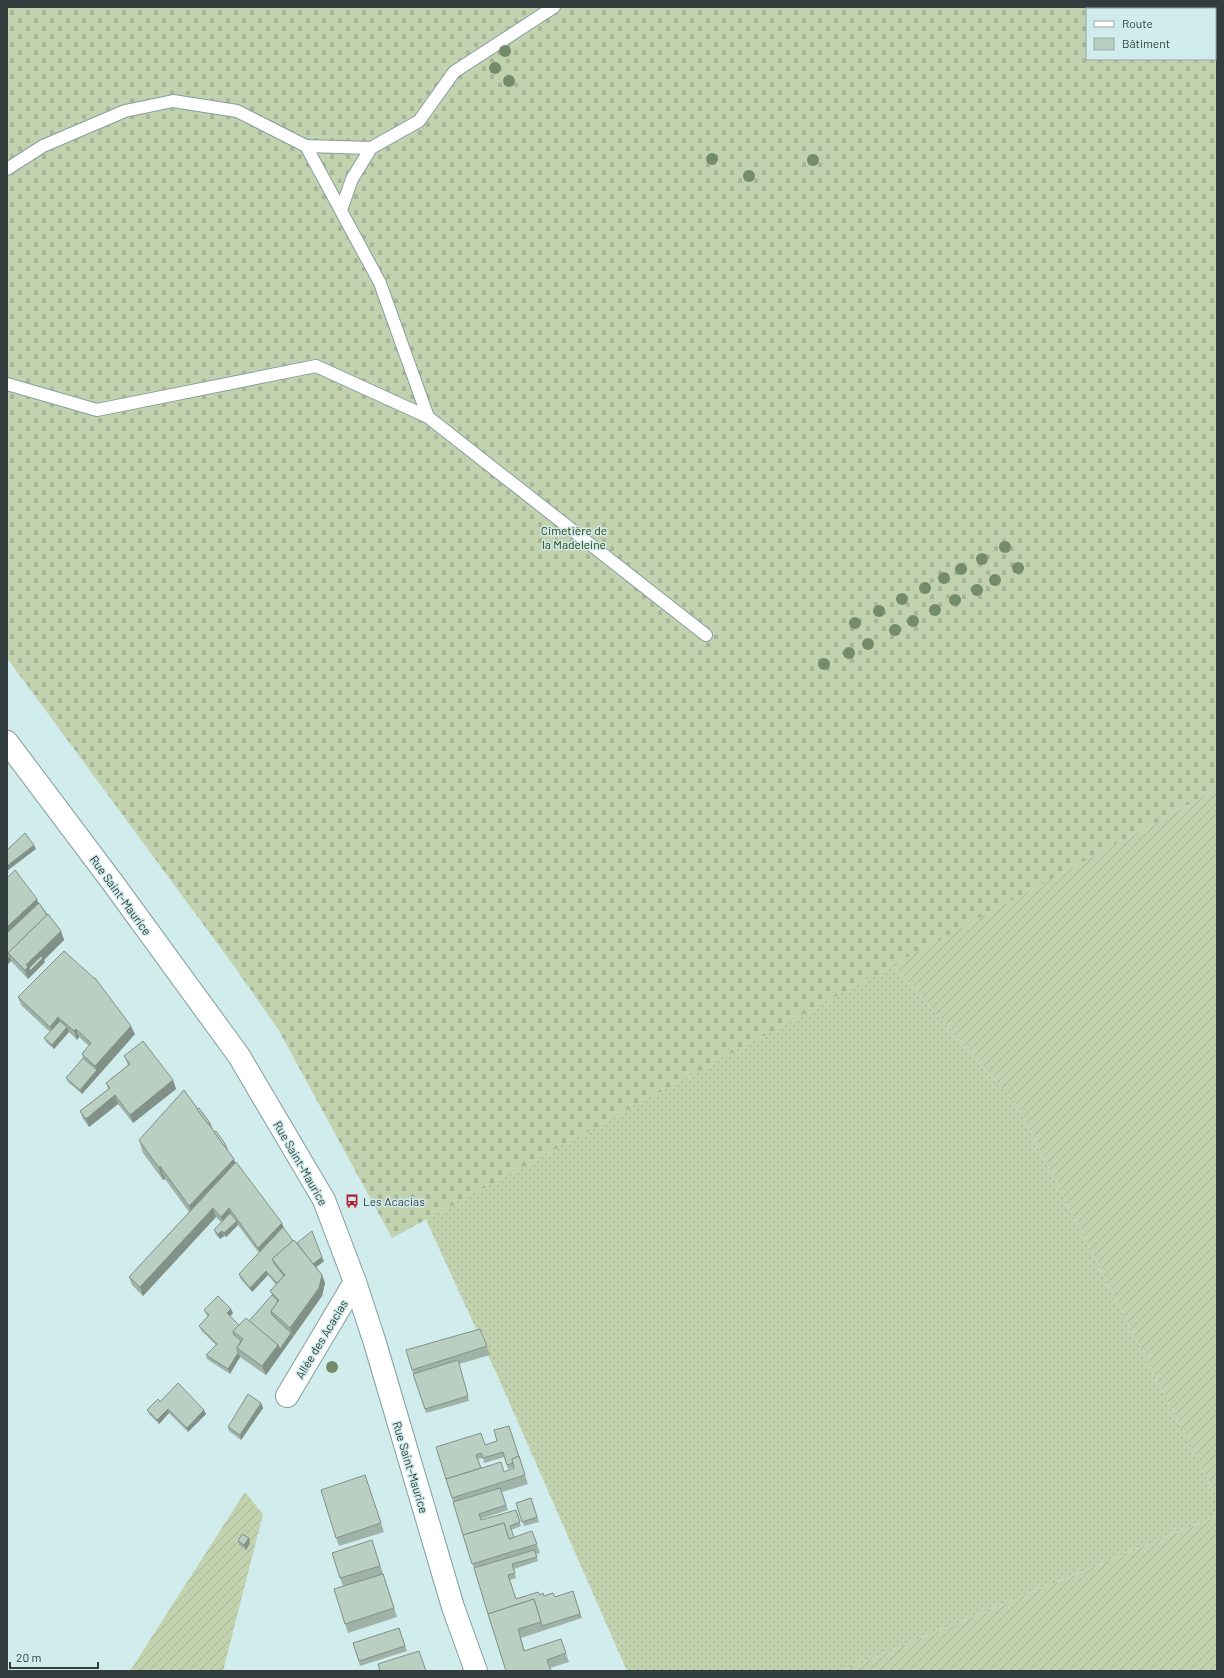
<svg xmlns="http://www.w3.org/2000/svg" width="1224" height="1678" font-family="Barlow,sans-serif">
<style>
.grass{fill:url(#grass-dots)}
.cemetery{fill:url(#cemetery-stones);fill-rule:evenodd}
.garden{fill:url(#garden-furrows)}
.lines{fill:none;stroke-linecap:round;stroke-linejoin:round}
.lane-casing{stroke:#849e9e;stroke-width:14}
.street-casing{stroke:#849e9e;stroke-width:24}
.secondary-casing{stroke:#849e9e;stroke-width:24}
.lane{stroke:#fff;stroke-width:12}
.street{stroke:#fff;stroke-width:22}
.secondary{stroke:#fff;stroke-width:22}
.tree{fill:#758c6a}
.wall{fill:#9fb2a7;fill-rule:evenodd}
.shaded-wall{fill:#829188}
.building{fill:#b9cfc2;stroke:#829188}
.labels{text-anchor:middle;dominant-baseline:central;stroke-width:3;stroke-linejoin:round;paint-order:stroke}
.park-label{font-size:12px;fill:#2b3e00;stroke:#d0ecec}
.street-label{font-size:12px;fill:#323d3d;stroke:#d0ecec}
.poi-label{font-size:12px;fill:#323d3d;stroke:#d0ecec;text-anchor:start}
</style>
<defs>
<pattern id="grass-dots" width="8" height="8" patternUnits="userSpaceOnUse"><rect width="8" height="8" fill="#c2d2ae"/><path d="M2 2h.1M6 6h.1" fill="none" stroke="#a7b597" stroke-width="1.8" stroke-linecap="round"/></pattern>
<pattern id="cemetery-stones" width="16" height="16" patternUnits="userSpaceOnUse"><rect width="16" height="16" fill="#c2d2ae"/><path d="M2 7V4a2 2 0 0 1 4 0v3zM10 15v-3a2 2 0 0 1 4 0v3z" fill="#a7b597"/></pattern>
<pattern id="garden-furrows" width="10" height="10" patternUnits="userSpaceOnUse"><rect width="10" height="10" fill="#c2d2ae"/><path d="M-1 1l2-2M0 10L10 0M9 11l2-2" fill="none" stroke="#a7b597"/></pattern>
</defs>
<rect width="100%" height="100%" fill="#d0ecec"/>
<path class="grass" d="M893 965 1017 1105 1217 1498V1516L842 1671H627L499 1379 422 1211Z"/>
<path class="cemetery" d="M7 7H1217V789L392 1238 278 1029 234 966 7 658ZM1087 9H1215V59H1087Z"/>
<g class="garden">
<path d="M1217 789V1498L1017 1105 893 965Z"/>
<path d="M245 1492 263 1514 223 1671H130Z"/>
<path d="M1217 1516V1671H842Z"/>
</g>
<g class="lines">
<g class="lane-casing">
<g id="lane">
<path d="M306 146 380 283 428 417"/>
<path d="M7 169 43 146 125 111 173 101 237 111 306 146 371 148 419 121 454 72 554 7"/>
<path d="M341 210 352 179 371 148"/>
<path d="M7 384 97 410 316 366 428 417 706 635"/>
</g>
</g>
<g class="street-casing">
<path id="street" d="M287 1396 355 1282"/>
</g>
<g class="secondary-casing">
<path id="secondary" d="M7 742 113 883 239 1056 324 1200 355 1282 375 1343 453 1607 476 1671"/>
</g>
<use href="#lane" class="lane"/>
<use href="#street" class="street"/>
<use href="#secondary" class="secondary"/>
</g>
<g class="tree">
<circle cx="505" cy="51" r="6"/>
<circle cx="495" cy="68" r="6"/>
<circle cx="509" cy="81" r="6"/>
<circle cx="712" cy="159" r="6"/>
<circle cx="813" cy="160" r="6"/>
<circle cx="749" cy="176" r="6"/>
<circle cx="1005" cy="547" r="6"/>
<circle cx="982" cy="559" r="6"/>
<circle cx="1018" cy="568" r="6"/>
<circle cx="961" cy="569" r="6"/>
<circle cx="944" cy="578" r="6"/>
<circle cx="995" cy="580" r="6"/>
<circle cx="925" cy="588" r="6"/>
<circle cx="977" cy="590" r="6"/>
<circle cx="902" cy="599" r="6"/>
<circle cx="955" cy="600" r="6"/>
<circle cx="935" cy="610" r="6"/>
<circle cx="879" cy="611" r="6"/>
<circle cx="913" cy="621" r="6"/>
<circle cx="855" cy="623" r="6"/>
<circle cx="895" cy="630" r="6"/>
<circle cx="868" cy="644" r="6"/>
<circle cx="849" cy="653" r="6"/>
<circle cx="824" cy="664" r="6"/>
<circle cx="332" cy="1367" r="6"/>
</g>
<g class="wall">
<path d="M7 878 39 903 61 931 64 940 44 960 45 962 28 979 11 961 7 965Z"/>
<path d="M18 997 135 1034 82 1094 68 1082 66 1078 83 1058 82 1054 89 1046 79 1037 77 1040 69 1032 54 1049 46 1042 44 1038 50 1032 21 1005Z"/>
<path d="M124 1056 173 1080 176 1089 133 1123 118 1104 89 1127 83 1119 80 1111 108 1089 106 1083 128 1065Z"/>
<path d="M197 1109 212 1127 211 1128 214 1132 226 1145 228 1149 227 1150 235 1163 293 1241 324 1261 316 1267 322 1275 325 1283 322 1296 266 1375 240 1357 230 1374 207 1359 206 1355 216 1345 201 1330 199 1326 208 1317 206 1314 204 1310 231 1309 233 1313 230 1316 239 1325 249 1321 272 1295 270 1291 276 1285 268 1275 252 1292 240 1278 239 1274 259 1253 238 1225 226 1237 224 1236 220 1239 216 1235 214 1230 221 1222 216 1217 143 1296 132 1285 129 1277 189 1212 165 1179 163 1180 143 1153 139 1140Z"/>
<path d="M487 1346 490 1355 459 1364 469 1401 426 1413 412 1370Z"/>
<path d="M160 1402 206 1414 188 1432 169 1413 159 1424 149 1414 147 1410Z"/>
<path d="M261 1403 263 1408 241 1440 229 1431 228 1427Z"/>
<path d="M509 1426 528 1484 502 1492 508 1510 480 1519 481 1520 516 1510 521 1526 511 1530 514 1537 532 1531 540 1553 536 1554 538 1561 514 1569 516 1578 510 1580 516 1599 540 1595 555 1597 573 1591 582 1618 521 1638 525 1651 561 1639 569 1662 550 1668 506 1671 436 1447 485 1445 497 1441ZM504 1457 508 1469 514 1467V1468L504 1472 481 1468 478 1459 483 1458 484 1463Z"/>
<path d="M365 1475 384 1532 339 1546 336 1538Z"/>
<path d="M531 1498 539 1522 524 1526 516 1503Z"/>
<path d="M249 1538 250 1543 246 1550 239 1545 238 1541Z"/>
<path d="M372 1540 397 1617 348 1633 345 1624 343 1586 340 1578Z"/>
<path d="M399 1628 407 1651 360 1666 353 1643Z"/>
</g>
<g class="shaded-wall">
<path d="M34 845 36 849 7 871V866Z"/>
<path d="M37 899 40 907 7 939V927Z"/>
<path d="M61 931 64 940 44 960 45 962 28 979 25 970 26 965Z"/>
<path d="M10 957 11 961 7 965V959Z"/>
<path d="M58 1017 62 1025 53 1035 50 1027Z"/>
<path d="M131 1026 135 1034 82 1094 80 1090 97 1070 95 1066Z"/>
<path d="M67 1027 69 1032 54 1049 52 1045Z"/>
<path d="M76 1029 79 1037 77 1040 74 1031Z"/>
<path d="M173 1080 176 1089 133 1123 130 1115Z"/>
<path d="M115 1095 118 1104 89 1127 86 1119Z"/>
<path d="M210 1123 212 1127 208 1130 206 1125Z"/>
<path d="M234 1159 238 1171 194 1219 189 1206Z"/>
<path d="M160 1166 165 1179 163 1180 159 1168Z"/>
<path d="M213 1208 216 1217 143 1296 140 1287Z"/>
<path d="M229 1208 232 1217 224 1225 221 1217Z"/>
<path d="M237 1221 238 1225 226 1237 224 1233Z"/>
<path d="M282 1223 285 1231 261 1256 258 1248Z"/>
<path d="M222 1231 224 1236 220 1239 218 1234Z"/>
<path d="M322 1257 324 1261 314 1269 312 1265Z"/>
<path d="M266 1271 268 1275 252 1292 250 1288Z"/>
<path d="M322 1275 325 1283 322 1296 293 1337 290 1328Z"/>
<path d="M231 1309 233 1313 229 1318 227 1313Z"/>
<path d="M291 1333 293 1337 266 1375 262 1366 278 1345Z"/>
<path d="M238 1353 240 1357 230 1374 228 1369Z"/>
<path d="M261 1403 263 1408 241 1440 240 1435Z"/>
<path d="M168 1409 169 1413 159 1424 157 1420Z"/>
<path d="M204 1410 206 1414 188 1432 187 1428Z"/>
<path d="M249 1538 250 1543 246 1550 244 1545Z"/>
</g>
<g class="building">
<path d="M25 833 34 845 7 866V850Z"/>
<path d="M15 870 37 899 7 927V878Z"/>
<path d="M39 903 47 915 8 953 10 957 7 959V933Z"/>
<path d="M48 914 61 931 26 965 28 967 25 970 8 953Z"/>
<path d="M64 951 95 979V978L131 1026 95 1066 82 1054 91 1043 76 1029 74 1031 58 1017 50 1027 18 997Z"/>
<path d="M41 956 43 958 30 971 29 968Z"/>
<path d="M60 1021 67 1027 52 1045 44 1038Z"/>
<path d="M143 1041 173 1080 130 1115 115 1095 86 1119 80 1111 110 1088 106 1083 130 1064 124 1056Z"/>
<path d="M83 1058 97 1070 80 1090 66 1078Z"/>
<path d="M184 1090 234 1159 189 1206 160 1166 159 1168 139 1140Z"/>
<path d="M199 1108 210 1123 208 1124 197 1109Z"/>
<path d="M216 1131 226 1145 224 1146 214 1132Z"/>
<path d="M236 1162 282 1223 258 1248 229 1208 221 1217 213 1208 140 1287 129 1277Z"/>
<path d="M230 1213 237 1221 224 1233 222 1231 218 1234 214 1230Z"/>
<path d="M283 1227 293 1241 272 1259 274 1263 284 1276 277 1283 266 1271 250 1288 239 1274Z"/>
<path d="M312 1231 322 1257 313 1264 297 1243Z"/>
<path d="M294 1240 322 1275 319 1288 290 1328 271 1311 279 1300 270 1291 285 1275 272 1259Z"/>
<path d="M272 1295 278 1301 271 1311 272 1315 291 1333 280 1349 278 1345 249 1321Z"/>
<path d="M218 1296 231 1309 227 1313 239 1325 233 1331 234 1335 241 1341 237 1348 238 1353 228 1369 206 1355 217 1344 199 1326 209 1315 204 1310Z"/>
<path d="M246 1318 278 1345 262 1366 237 1348 243 1339 233 1331Z"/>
<path d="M480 1329 487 1346 412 1370 406 1350Z"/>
<path d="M458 1360 468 1396 425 1409 413 1374Z"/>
<path d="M178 1383 204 1410 187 1428 168 1409 157 1420 147 1410 158 1399 160 1402Z"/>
<path d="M248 1394 261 1403 240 1435 228 1427Z"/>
<path d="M509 1426 520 1460 519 1456 512 1459 513 1463 507 1465 503 1452 483 1458 481 1453 476 1455 481 1468 446 1479 436 1447 481 1433 485 1445 497 1441 494 1430Z"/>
<path d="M519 1456 525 1475 452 1498 446 1479 501 1462 504 1472 514 1468 512 1459Z"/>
<path d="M365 1475 381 1523 336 1538 321 1490Z"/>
<path d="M500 1488 506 1505 479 1514 481 1520 516 1510 520 1522 510 1526 514 1537 509 1539 504 1523 463 1535 453 1502Z"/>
<path d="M531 1498 537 1517 522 1522 516 1503Z"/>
<path d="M504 1523 509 1539 532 1531 537 1544 472 1564 463 1535Z"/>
<path d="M242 1534 249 1538 244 1545 238 1541Z"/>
<path d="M372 1540 380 1566 340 1578 332 1553Z"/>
<path d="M534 1550 537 1557 512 1564 515 1573 508 1575 516 1599 538 1592 540 1595 543 1593 544 1596 553 1593 555 1597 573 1591 580 1614 542 1626 534 1599 488 1614 474 1568Z"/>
<path d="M383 1574 394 1608 345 1624 334 1589Z"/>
<path d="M534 1599 541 1622 518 1629 524 1651 561 1639 566 1653 547 1660 551 1671H506L488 1614Z"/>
<path d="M399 1628 405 1646 359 1661 353 1643Z"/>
<path d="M419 1651 426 1671H380L378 1664Z"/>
</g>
<defs>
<g id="bus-bare" transform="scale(1.08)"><path d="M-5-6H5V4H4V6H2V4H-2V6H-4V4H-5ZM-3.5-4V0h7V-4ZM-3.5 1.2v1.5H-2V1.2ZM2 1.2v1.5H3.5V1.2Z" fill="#b21f2e" stroke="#d0ecec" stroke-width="2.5" paint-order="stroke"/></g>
</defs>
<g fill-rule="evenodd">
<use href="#bus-bare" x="352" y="1201"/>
</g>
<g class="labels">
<g class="park-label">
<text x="574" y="530">Cimetière de<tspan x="574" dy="14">la Madeleine</tspan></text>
</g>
<g class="street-label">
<text transform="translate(121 895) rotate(54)">Rue Saint-Maurice</text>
<text transform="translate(301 1163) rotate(60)">Rue Saint-Maurice</text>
<text transform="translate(321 1339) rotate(-59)">Allée des Acacias</text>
<text transform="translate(411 1467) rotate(73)">Rue Saint-Maurice</text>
</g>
<g class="poi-label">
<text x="363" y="1201">Les Acacias</text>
</g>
</g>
<rect width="1224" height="1678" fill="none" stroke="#323d3d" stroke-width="16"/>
<rect x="1086" y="8" width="130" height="52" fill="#d0ecec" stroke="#91a6a6"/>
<rect x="1094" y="21" width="20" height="6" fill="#ffffff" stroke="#91a6a6"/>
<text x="1122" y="28" font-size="12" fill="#323d3d">Route</text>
<rect x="1094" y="38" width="20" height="12" fill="#b9cfc2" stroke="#91a6a6"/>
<text x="1122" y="48" font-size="12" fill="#323d3d">Bâtiment</text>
<path d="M10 1662v6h88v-6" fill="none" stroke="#323d3d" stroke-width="2"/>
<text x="16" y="1662" font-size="12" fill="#323d3d" stroke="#d0ecec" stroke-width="3" paint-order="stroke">20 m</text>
</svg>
